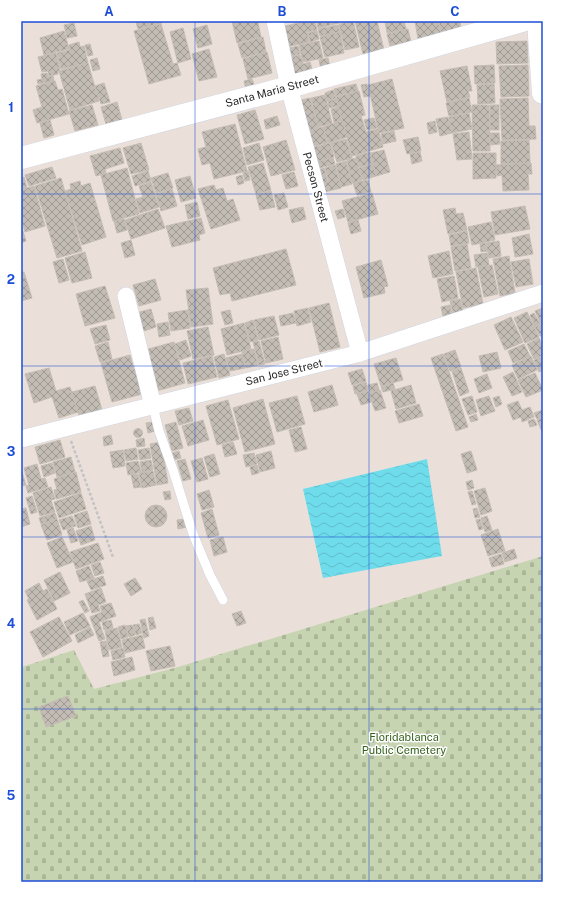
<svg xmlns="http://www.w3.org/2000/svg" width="564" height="903" font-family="'Public Sans',sans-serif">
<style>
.cemetery{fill:url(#cemetery-stones)}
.water{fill:url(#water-waves)}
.building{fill:url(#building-cross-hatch);stroke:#c5bcb3}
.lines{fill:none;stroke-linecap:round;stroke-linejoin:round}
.lane-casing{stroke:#cfd5e1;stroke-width:10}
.street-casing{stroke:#cfd5e1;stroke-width:18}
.secondary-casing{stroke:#cfd5e1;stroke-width:23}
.path{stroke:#c3c3c3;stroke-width:2.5;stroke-dasharray:3 2;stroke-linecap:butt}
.lane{stroke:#fff;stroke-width:9}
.street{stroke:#fff;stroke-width:17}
.secondary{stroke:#fff;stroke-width:22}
.grid{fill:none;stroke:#1d4ed8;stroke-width:1;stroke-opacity:0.55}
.labels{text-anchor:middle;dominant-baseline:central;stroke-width:3;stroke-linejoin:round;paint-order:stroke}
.street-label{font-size:11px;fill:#282828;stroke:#fff}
.park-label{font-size:11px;fill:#34621b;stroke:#fff}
.neatline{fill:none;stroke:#1d4ed8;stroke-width:1.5}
.grid-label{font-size:13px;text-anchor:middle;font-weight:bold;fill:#1d4ed8}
</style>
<defs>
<pattern id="cemetery-stones" width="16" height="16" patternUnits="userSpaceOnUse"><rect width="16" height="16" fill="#c7d4b1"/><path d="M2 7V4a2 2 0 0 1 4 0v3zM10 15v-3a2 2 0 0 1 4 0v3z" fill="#abb698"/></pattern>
<pattern id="water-waves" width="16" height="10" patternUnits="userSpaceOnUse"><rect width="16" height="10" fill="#6edceb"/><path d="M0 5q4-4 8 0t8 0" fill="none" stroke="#5fbdca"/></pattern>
<pattern id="building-cross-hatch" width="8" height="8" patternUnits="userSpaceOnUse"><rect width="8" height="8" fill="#c2bcb5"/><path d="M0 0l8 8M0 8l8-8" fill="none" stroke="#9e9993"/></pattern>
</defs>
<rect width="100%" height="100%" fill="#eae0d9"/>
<path class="cemetery" d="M543 556V882H21V665L22 667 74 650 94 689 178 667Z"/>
<path class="water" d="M427 459 442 556 323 578 303 489Z"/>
<g class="building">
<path d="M139 21H161L162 23 138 29 136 22Z"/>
<path d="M232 21H261L258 23 261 37 237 43Z"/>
<path d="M307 21H315L317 30 307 32 309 42 286 47 281 27Z"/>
<path d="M317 21H339V23L318 28Z"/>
<path d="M353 21 359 47 345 50 339 24Z"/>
<path d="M355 21H377L384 50 363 54Z"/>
<path d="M385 21H404L406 29 387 33Z"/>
<path d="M415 21H439L441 36 418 39Z"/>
<path d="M439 21H448V22L460 21 461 30 441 33Z"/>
<path d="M74 23 77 36 67 38 64 25Z"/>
<path d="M161 24 173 64 177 63 181 75 149 84 134 31Z"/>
<path d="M207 25 212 44 198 48 193 29Z"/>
<path d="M338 25 340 32 320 36 318 29Z"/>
<path d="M183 28 191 59 178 63 170 32Z"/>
<path d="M408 29 411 42 390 46 387 34Z"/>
<path d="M64 31 69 49 44 55 40 38Z"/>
<path d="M317 31 319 39 310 42 308 33Z"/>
<path d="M340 32 344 53 325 57 320 37Z"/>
<path d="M263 37 266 52 242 58 238 44Z"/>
<path d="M319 41 323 58 303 62 299 45Z"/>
<path d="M527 41 528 63 497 64 496 42Z"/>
<path d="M79 42 80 47 84 46 88 63 61 69 57 53 70 50 69 45Z"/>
<path d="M90 44 93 55 88 56 85 45Z"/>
<path d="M298 46 300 54 287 57 285 49Z"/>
<path d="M209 49 217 77 199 81 192 54Z"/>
<path d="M267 52 272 73 248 79 243 59Z"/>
<path d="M56 53 60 70 58 71V74L49 76 48 71 42 72 38 57Z"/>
<path d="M300 55 303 64 310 62 313 73 291 78 287 58Z"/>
<path d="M97 58 100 69 93 71 90 60Z"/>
<path d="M328 58 330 67 321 69 319 60Z"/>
<path d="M88 63 99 101 70 110 59 71Z"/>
<path d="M494 65 495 83 475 84 474 66Z"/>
<path d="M528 65 529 96 501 97 499 66Z"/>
<path d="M467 66 472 91H468L470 97 447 102 440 71Z"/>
<path d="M47 73 48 77 53 76 54 81 38 84 37 80 42 79 41 74Z"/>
<path d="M252 79 255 87 246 89 244 81Z"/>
<path d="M392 79 404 128 379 133 368 85Z"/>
<path d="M55 81 58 90 62 89 69 114 37 123 33 110 42 107 36 86Z"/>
<path d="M104 83 110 102 101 104 95 86Z"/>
<path d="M356 84 358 91 336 96 334 89Z"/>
<path d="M367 84 370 96 364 97 361 85Z"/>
<path d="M494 84 495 103 478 104 477 85Z"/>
<path d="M333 90 336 98 327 101 325 93Z"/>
<path d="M359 91 365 115 361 116 366 132 378 129 383 147 352 156 336 97Z"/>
<path d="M325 95 332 123 318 127 311 98Z"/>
<path d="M310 98 318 128 306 131 297 101Z"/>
<path d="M469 98 472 112 449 116 446 103Z"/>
<path d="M528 98 529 126H535L536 139 502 140 500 99Z"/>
<path d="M336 99 338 106 329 108 328 101Z"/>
<path d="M117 102 122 120 106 124 101 107Z"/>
<path d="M92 105 98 125 75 131 69 111Z"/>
<path d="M472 105H489L490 151H473Z"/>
<rect x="490" y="105" width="9" height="25"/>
<path d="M338 107 342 120 334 122 331 109Z"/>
<path d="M255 110 264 139 245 144 237 115Z"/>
<path d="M469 113 472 129 452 133 449 117Z"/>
<path d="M277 116 280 125 266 129 264 120Z"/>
<path d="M448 117 452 133 440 136 436 119Z"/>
<path d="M374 118 377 128 367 130 364 120Z"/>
<path d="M50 120 54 135 44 138 40 123Z"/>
<path d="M342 120 347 137 328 143 323 127Z"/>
<path d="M435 121 437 132 429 134 427 123Z"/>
<path d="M235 124 247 171 214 179 210 163 202 165 198 149 206 147 202 132Z"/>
<path d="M323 127 327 143 310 147 306 131Z"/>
<path d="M394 131 396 141 383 144 381 134Z"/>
<path d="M469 132 472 159 457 160 453 134Z"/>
<path d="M490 133H499L500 144 490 145Z"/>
<path d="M418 137 421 151 407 154 403 140Z"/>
<path d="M346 139 352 158 337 162 331 143Z"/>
<path d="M286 140 295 170 271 176 263 147Z"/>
<path d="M529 140 530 163 501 164V141Z"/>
<path d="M141 143 149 170 131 174 123 148Z"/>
<path d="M259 143 264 160 247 165 243 148Z"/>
<path d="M330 143 334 157 314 162 311 148Z"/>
<path d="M120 148 124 163 105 169 106 173 96 176 90 156Z"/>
<path d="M384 150 390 172 376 176 371 153Z"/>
<path d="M370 152 373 163 359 167 356 156Z"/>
<path d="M420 152 422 161 412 164 410 154Z"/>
<path d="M473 153H496V178L473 179Z"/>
<path d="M333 158 335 164 316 169 315 162Z"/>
<path d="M356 158 362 180 352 183 347 160Z"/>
<path d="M346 161 352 184 341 187 336 164Z"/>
<path d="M263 163 271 190 256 194 248 167Z"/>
<path d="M531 163 532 174H528L529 190 503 191 502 175 497 176 496 165Z"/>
<path d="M373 164 376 176 363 180 359 168Z"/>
<path d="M335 165 341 188 320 193 318 185 329 182 325 168Z"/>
<path d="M52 167 56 178 29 186 25 175Z"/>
<path d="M127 168 139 214 113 221 101 175Z"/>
<path d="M324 168 328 182 318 184 315 171Z"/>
<path d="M148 171 151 181 135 186 132 176Z"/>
<path d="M248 171 250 180 245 181 243 173Z"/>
<path d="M294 172 298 186 286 189 282 175Z"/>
<path d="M168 173 173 188 156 193 151 178Z"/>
<path d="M242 175 244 183 238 185 236 177Z"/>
<path d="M190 176 196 198 181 202 175 180Z"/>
<path d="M24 177 27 188 34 186 45 226 25 232 21 218V178Z"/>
<path d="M61 178 82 251 57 258 35 186Z"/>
<path d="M368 180 371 192 357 195 353 183Z"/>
<path d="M80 181 81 186 90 183 106 237 82 245 65 191 71 189 70 184Z"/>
<path d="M151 182 159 207 140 213 136 199 143 197 139 186Z"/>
<path d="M214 185 216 190 223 188 227 201 233 199 240 220 211 229 198 189Z"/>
<path d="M172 189 177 206 161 211 156 194Z"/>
<path d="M271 191 275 207 260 210 256 195Z"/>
<path d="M284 193 288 207 278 210 274 195Z"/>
<path d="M372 193 378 214 348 222 342 201Z"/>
<path d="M197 202 200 216 188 219 185 205Z"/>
<path d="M525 206 530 229 495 235 491 212Z"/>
<path d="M303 207 306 219 292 223 289 210Z"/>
<path d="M455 208 456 214 463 213 467 230 448 234 443 210Z"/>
<path d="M158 209 165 228 131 239 125 220Z"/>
<path d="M343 209 345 217 338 219 335 211Z"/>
<path d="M201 218 205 233 199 235 200 240 172 247 166 226Z"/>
<path d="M124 219 127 230 117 233 114 221Z"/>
<path d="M358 220 361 231 351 234 348 223Z"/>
<path d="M491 222 495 240 472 245 468 227Z"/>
<path d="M21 225 26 241 21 243Z"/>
<path d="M467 231 469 243 451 246 449 235Z"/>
<path d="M529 234 533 254 515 257 512 238Z"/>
<path d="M131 240 135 255 125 258 121 243Z"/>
<path d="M499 241 501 256 489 258 486 243Z"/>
<path d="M485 243 487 251 481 252 480 244Z"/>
<path d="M467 244 471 268 455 271 451 247Z"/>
<path d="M286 249 296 285 232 301 230 293 220 295 213 268Z"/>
<path d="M449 251 453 274 433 278 428 256Z"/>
<path d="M85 252 92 278 72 283 65 258Z"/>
<path d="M487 253 489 265 476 267 474 255Z"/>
<path d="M509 256 515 293 500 296 493 259Z"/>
<path d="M63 259 69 280 59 283 53 262Z"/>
<path d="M529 259 533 284 516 287 511 262Z"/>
<path d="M381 260 388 286 384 287 385 293 364 298 356 267Z"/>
<path d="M492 265 498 294 484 297 478 267Z"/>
<path d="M476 268 483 304 463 308 456 272Z"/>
<path d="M24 272 32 298 21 301V273Z"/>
<path d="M454 276 458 298 442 302 437 279Z"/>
<path d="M155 279 161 300 139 306 133 285Z"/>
<path d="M105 286 115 318 85 326 76 294Z"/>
<path d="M208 288 213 324 191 327 186 290Z"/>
<path d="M460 299 463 311 453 313 450 301Z"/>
<path d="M329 303 340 347 320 352 309 308Z"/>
<path d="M450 305 452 315 443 316 441 307Z"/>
<path d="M308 308 311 322 297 326 294 311Z"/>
<path d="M543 308V323L541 324 535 311Z"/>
<path d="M151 309 156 327 138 333 132 314Z"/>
<path d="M188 310 190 328 171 331 168 313Z"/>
<path d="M230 310 233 323 225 325 221 312Z"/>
<path d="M527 312 539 337 525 343 514 318Z"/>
<path d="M293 313 296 323 281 326 279 316Z"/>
<path d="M534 313 540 324 535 327 530 315Z"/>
<path d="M274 316 279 335 259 340 254 320Z"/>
<path d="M511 317 523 342 505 350 494 325Z"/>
<path d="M253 320 258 340 250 342 245 323Z"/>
<path d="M168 322 170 335 159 337 157 324Z"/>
<path d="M244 323 251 349 227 355 221 329Z"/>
<path d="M543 324V335L540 336 535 327Z"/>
<path d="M106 325 110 340 95 344 90 329Z"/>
<path d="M208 327 214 355 193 359 187 331Z"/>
<path d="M278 337 283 359 266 363 261 341Z"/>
<path d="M539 338 543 347V355L534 359 527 344Z"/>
<path d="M186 340 191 356 180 360 175 344Z"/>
<path d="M259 341 265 364 259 365 253 342Z"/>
<path d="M108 342 112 359 100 362 95 346Z"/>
<path d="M174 342 185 383 153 392 141 351Z"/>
<path d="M524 344 530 356 513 363 508 351Z"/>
<path d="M254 349 258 365 246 368 242 352Z"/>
<path d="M455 350 461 367 450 371 444 354Z"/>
<path d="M497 352 501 368 483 372 479 356Z"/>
<path d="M224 354 230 375 219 378 214 357Z"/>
<path d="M242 354 245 368 230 371 226 358Z"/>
<path d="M443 354 468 427 456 431 431 358Z"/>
<path d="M130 355 134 369 139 368 146 393 112 402 101 363Z"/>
<path d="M212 356 217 377 188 384 183 363Z"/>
<path d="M531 356 537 370 518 379 512 365Z"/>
<path d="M543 356V370L539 372 534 360Z"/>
<path d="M396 358 403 380 381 386 374 364Z"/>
<path d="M49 368 56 391 70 387 78 412 59 418 52 397 34 403 25 374Z"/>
<path d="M461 368 469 392 460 396 452 371Z"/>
<path d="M362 369 366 381 352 385 348 373Z"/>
<path d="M513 372 522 392 512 396 503 377Z"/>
<path d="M535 373 543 390 526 397 518 380Z"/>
<path d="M487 374 492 388 479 393 474 379Z"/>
<path d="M366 382 368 390 355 394 353 386Z"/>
<path d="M377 383 379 390 370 393 368 385Z"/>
<path d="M393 383 395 389 383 392 381 387Z"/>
<path d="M332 385 338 405 314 412 308 392Z"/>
<path d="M411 385 416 403 396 409 391 391Z"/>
<path d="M95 386 102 410 79 416 72 392Z"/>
<path d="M380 390 386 408 375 411 369 394Z"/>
<path d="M368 391 371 402 361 405 357 394Z"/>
<path d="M297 396 305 424 277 432 269 403Z"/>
<path d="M472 396 477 412 468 415 462 399Z"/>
<path d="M489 396 495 411 481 416 476 400Z"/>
<path d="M499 396 502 404 496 407 493 398Z"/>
<path d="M263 399 275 444 245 452 233 408Z"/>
<path d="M228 400 239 439 217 445 206 406Z"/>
<path d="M518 401 522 410 530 407 534 417 522 422 521 417 513 420 507 405Z"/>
<path d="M419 404 423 416 399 423 395 411Z"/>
<path d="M189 408 193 421 179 425 175 411Z"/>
<path d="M543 410V417L537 419 534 413Z"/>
<path d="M476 414 478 420 471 422 469 417Z"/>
<path d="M543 418V434L537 420Z"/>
<path d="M534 419 537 425 530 427 528 421Z"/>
<path d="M203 420 209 440 188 446 182 426Z"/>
<path d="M153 422 155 431 148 433 146 423Z"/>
<path d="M176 422 183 448 172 451 165 425Z"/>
<path d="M301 427 307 449 295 452 289 430Z"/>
<circle cx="138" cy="433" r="4.5"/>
<path d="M111 435 113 444 104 446 103 437Z"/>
<path d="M144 438 145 446 137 447 136 440Z"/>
<path d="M60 440 65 457 40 464 35 447Z"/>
<path d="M161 442 168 483 157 485 150 444Z"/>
<path d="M233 442 237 454 225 457 222 445Z"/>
<path d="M136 448 138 459 126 461 124 450Z"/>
<path d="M149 448 151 458 140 460 138 450Z"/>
<path d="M123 450 125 466 113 468 110 452Z"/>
<path d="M179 451 181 458 174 460 172 453Z"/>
<path d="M271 451 275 468 260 472 256 455Z"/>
<path d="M471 451 477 470 467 473 461 454Z"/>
<path d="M254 453 257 464 246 467 243 455Z"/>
<path d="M214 454 220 474 210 477 204 457Z"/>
<path d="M71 457 75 472 57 477 53 462Z"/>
<path d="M202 458 208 479 197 482 191 461Z"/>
<path d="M185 459 191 479 183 481 177 461Z"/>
<path d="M151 460 153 470 142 472 140 462Z"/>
<path d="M138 461 141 472 128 475 126 463Z"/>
<path d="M52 463 55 473 44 477 41 466Z"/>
<path d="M37 464 41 479 45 478 48 487 28 493 26 486 29 485 24 468Z"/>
<path d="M257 465 259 473 252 475 250 467Z"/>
<path d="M21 469 26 485 21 486Z"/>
<path d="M153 471 156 485 142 488 139 473Z"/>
<path d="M76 472 81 492 56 499 54 490 57 489 54 479Z"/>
<path d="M138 474 141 487 134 488 131 475Z"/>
<path d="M472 480 474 488 468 490 466 482Z"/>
<path d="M51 487 55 499 51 500 55 512 40 516 33 493Z"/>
<path d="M485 488 492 511 481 515 474 491Z"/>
<path d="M209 490 214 507 202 510 197 494Z"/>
<path d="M170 491 171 499 165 500 163 492Z"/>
<path d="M472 491 476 504 472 505 468 492Z"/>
<path d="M81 493 86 509 59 518 54 502Z"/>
<path d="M32 496 37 512 31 514 26 498Z"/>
<circle cx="156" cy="516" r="11"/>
<path d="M26 508 30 524 21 527V509Z"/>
<path d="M477 508 480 517 475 518 473 509Z"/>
<path d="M212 509 219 535 208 538 201 513Z"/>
<path d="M87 511 91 524 78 528 74 515Z"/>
<path d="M55 513 57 519 41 524 39 518Z"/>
<path d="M72 516 76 526 63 530 59 520Z"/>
<path d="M487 516 492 530 485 532 481 518Z"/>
<path d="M57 519 62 535 47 540 41 525Z"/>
<path d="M185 519 187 527 178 529 177 520Z"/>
<path d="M480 519 483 529 479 530 476 520Z"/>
<path d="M91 526 95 540 81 545 76 531Z"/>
<path d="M73 528 78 541 71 543 67 530Z"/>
<path d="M498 529 505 551 488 556 481 535Z"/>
<path d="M62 537 73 562 57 568 47 543Z"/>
<path d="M223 537 227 552 214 556 210 540Z"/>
<path d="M98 543 104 559 76 569 70 552Z"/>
<path d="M514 549 517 558 505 562 502 553Z"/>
<path d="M501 554 504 564 492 567 489 558Z"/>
<path d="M100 562 104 573 95 576 91 565Z"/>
<path d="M89 566 94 578 80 582 76 571Z"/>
<path d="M60 572 70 593 54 601 44 580Z"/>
<path d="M103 576 106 585 91 590 87 581Z"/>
<path d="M135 578 142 589 131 596 124 584Z"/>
<path d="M39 583 43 591 47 589 57 609 37 620 27 600 29 599 25 591Z"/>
<path d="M101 588 106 602 98 605 100 611 92 613 85 594Z"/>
<path d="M83 600 89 611 85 613 79 602Z"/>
<path d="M111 603 116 616 99 622 105 639 99 641 90 617 102 612 100 606Z"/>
<path d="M241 611 246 623 237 626 232 614Z"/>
<path d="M83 613 90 626 70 635 64 622Z"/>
<path d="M59 617 72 641 43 657 30 632Z"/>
<path d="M153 617 156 628 150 630 148 618Z"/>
<path d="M145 619 149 636 144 638 140 620Z"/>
<path d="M111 620 113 628 104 630 102 622Z"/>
<path d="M139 624 142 633 136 635 133 625Z"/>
<path d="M125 625 128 637 121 639 118 627Z"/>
<path d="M132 625 135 635 129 637 126 626Z"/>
<path d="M90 627 94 635 78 643 75 635Z"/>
<path d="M117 628 122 647 109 650 105 631Z"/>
<path d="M142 635 145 648 125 653 122 640Z"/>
<path d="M106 641 109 656 103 657 100 642Z"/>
<path d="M170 646 175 666 151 671 146 651Z"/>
<path d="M123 648 125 657 113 660 111 651Z"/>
<path d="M132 657 135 670 114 676 111 662Z"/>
<path d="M68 696 76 716 46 727 39 707Z"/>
</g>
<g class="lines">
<g class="lane-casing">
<path id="lane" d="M153 406 159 431 173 470 193 534 210 575 223 600"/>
</g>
<g class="street-casing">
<g id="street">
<path d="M275 21 289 87 360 353"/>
<path d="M126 296 153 406"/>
<path d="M21 439 360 353 543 293"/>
</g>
</g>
<g class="secondary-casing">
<g id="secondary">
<path d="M538 21 543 93"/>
<path d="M21 158 289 87 522 21"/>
</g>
</g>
<path class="path" d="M71 441 113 557"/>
<use href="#lane" class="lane"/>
<use href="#street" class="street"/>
<use href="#secondary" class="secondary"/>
</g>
<path class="grid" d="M195 21V882M369 21V882M21 194H543M21 366H543M21 537H543M21 709H543"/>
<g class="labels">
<g class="street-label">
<text transform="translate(272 91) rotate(-15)">Santa Maria Street</text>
<text transform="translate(316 187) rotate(75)">Pecson Street</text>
<text transform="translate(284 372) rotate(-14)">San Jose Street</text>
</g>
<g class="park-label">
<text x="404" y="737">Floridablanca<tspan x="404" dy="13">Public Cemetery</tspan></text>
</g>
</g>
<rect width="564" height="903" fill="none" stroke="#ffffff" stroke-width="44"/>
<rect x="22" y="22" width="520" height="859" class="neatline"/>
<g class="grid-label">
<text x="109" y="16">A</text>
<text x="282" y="16">B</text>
<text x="455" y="16">C</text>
<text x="11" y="112">1</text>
<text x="11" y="284">2</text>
<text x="11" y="456">3</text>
<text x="11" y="628">4</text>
<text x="11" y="800">5</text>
</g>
</svg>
